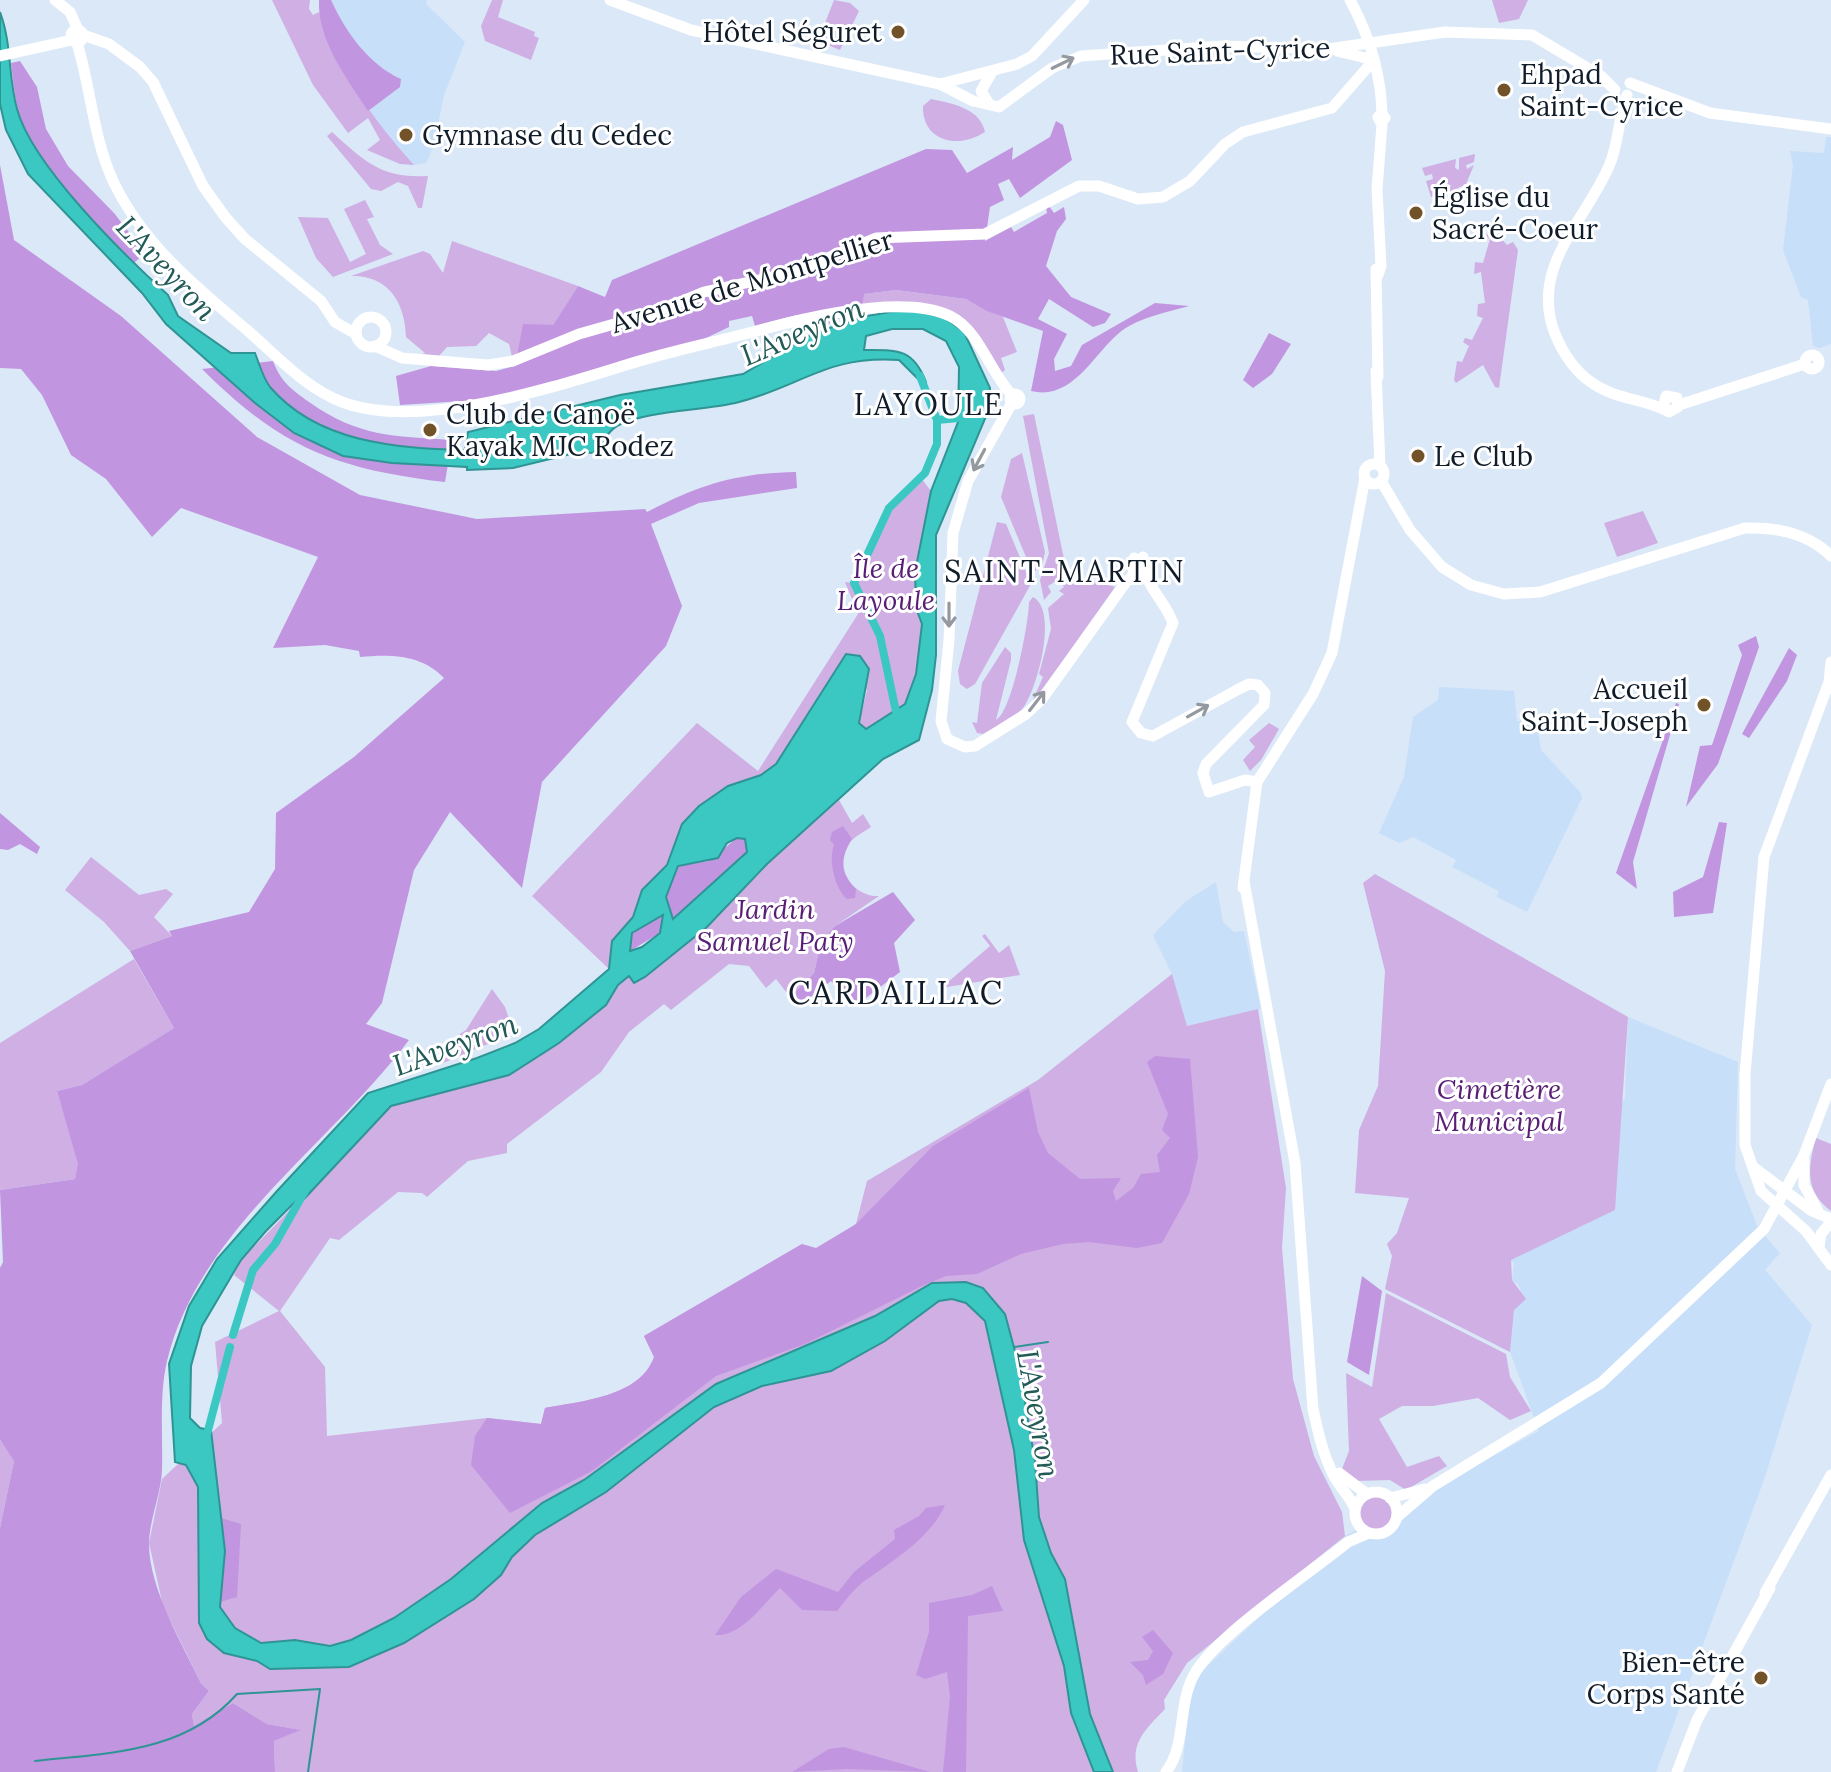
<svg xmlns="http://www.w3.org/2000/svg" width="1831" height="1772" font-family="Lora,serif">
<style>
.built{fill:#c7dff9}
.green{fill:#cfafe4}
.forest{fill:#c295e0}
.water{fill:#3bc7c2;stroke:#2e9494;stroke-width:2;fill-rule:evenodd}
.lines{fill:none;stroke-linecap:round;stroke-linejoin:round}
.stream{stroke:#2e9494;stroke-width:2}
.canal{stroke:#3bc7c2;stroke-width:8}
.secondary{stroke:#fff;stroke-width:11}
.oneway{stroke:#93999f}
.poi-dot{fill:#725228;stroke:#fff;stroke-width:3}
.labels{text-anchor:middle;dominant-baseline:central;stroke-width:6;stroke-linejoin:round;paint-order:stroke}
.poi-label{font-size:28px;fill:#101c29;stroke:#fff;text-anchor:start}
.street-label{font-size:28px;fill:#101c29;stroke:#fff}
.park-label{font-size:28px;font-style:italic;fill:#581e76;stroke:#fff}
.water-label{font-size:30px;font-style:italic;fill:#225a58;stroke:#fff}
.neighbourhood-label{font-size:30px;letter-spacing:2px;fill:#101c29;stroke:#fff}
.quarter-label{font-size:32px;letter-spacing:2px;fill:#101c29;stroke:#fff}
</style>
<rect width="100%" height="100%" fill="#dae8f7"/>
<g class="built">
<path d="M319 0H427L426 4 465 42 444 95 434 145 426 163 414 165 368 111 336 61Z"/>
<path d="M1826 137H1831V344L1820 348 1813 346 1808 300 1801 297 1783 250 1793 165 1790 151 1824 153Z"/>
<path d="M1439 687 1514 691 1517 721 1536 720 1541 750 1580 792 1582 798 1527 912 1497 897 1499 891 1452 867 1456 860 1413 837 1399 843 1379 833 1404 777 1413 717 1438 700Z"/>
<path d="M1216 882 1223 922 1234 932 1244 931 1261 1009 1187 1026 1172 974 1153 935 1186 901Z"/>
<path d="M1628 1017 1738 1062 1735 1169 1758 1228 1780 1253 1765 1270 1812 1325 1765 1477 1656 1772H1182L1189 1701 1198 1675 1345 1536 1539 1431 1510 1352 1514 1310 1522 1298 1519 1285 1512 1280 1514 1262 1509 1261 1625 1098Z"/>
</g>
<g class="green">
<path d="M272 0H310L309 9 313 15 319 12C342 77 369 114 414 165L400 164 367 150 380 140 368 118 348 133 313 85Z"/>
<path d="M492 0H503L498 17 535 32 534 36 539 38 531 60 485 41 481 26Z"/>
<path d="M834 0 850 3 859 11 840 50 818 41Z"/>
<path d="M1492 0H1528L1519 19 1499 23Z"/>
<path d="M931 99C957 104 980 110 985 132 957 150 922 141 923 106Z"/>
<path d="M332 132C364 161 382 179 428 176L422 208H418L408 186 398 182 381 191 371 189 327 136Z"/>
<path d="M1475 154 1474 162 1466 165 1467 169 1474 165 1466 184 1448 193 1451 185 1438 187 1445 194 1431 197 1426 181 1433 179 1432 174 1425 176 1422 168 1456 159 1455 168 1459 170V158Z"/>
<path d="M365 200 374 217 367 219 380 245 393 254 333 277 316 258 298 217 328 218 350 262 366 254 344 209Z"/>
<path d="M1492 229 1507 245 1513 242 1518 250 1499 388 1495 387 1483 365 1456 383 1454 380 1457 361 1462 362 1469 346 1463 342 1465 338 1472 340 1483 318 1477 316 1478 304 1485 303 1481 272 1474 274 1475 262 1483 263 1490 239 1485 237Z"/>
<path d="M452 241 578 286 553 325 518 355 512 357 509 344 489 333 476 346 447 347 439 356 422 354 425 353 406 337C405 302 388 275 351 276L423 251 430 254 443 273Z"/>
<path d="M896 290 966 299 1003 317 1017 352 1001 358 1005 370 999 375 981 338 959 316 862 307 863 294Z"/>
<path d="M1034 414 1064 559 1073 575 1115 587 1029 709 1043 677 1039 674 1051 629 1048 608 1064 594 1059 591 1064 587 1059 579 1048 586 1051 592 1044 600 1040 580 1049 553 1023 416Z"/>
<path d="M1022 453 1045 552 1042 566 1035 571 1031 569 1001 497 1011 459Z"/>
<path d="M921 478 931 491 915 572 916 608 922 624 916 674 905 704 866 730 859 723 867 690 846 654 776 764 761 775 728 786 699 806 682 824 667 865 642 890 633 917 612 941 609 969 532 896 697 723 758 771 858 614 845 582 854 583 889 508Z"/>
<path d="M1643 511 1658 543 1617 557 1604 523Z"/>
<path d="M997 522 1006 524 1031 584 975 684 967 689 960 684 958 671Z"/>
<path d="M1033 597C1058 610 1038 685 1025 705 1017 718 996 727 983 734L977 733 972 722 977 723 982 683 1005 647 1011 653V660L996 720C1012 712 1029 622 1029 602Z"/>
<path d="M1269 723 1279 729 1261 760 1250 771 1243 760 1255 747 1249 740Z"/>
<path d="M839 800 852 823 863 814 871 827C862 833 851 838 846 848 834 871 855 897 879 896L835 926 821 942 814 973 790 997 776 979 766 988 749 966 729 964 671 1010 664 1004 629 1032 601 1072 507 1144V1153L468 1161 427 1197 422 1193 398 1192 339 1240 330 1238 280 1311 325 1367 327 1436 487 1418 541 1424 545 1408C581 1401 640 1397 654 1357L644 1336 802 1244 812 1257 856 1224 867 1181 1038 1080 1172 974 1187 1026 1258 1009 1286 1188 1282 1248 1293 1379 1314 1456 1342 1512 1345 1536 1187 1663 1164 1700 1165 1709C1146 1729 1129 1743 1138 1772H275L274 1741 300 1730 267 1724 233 1703 194 1727 192 1714 209 1691 201 1683 163 1606 149 1543 162 1479 222 1423 215 1342 279 1311 234 1275 241 1260 391 1106 509 1075 559 1043 606 1005 623 979 676 950 707 927 767 864Z"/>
<path d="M91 857 139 895 166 889 173 894 154 917 172 936 130 951 104 922 65 890Z"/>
<path d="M1375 874 1628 1017 1615 1210 1511 1260 1512 1280 1526 1299 1514 1310 1510 1352 1385 1289 1392 1256 1387 1244 1397 1233 1409 1198 1355 1193 1359 1130 1378 1086 1385 971 1363 883Z"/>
<path d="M985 934 999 953 1009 945 1020 975 941 988 990 946 982 936Z"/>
<path d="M134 959 174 1028 82 1085 57 1091 79 1164 75 1179 0 1190V1043Z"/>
<path d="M492 989 505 1007 514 1033 443 1063 442 1046 466 1030Z"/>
<path d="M1816 1138 1831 1144V1211C1804 1191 1808 1167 1816 1138Z"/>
<path d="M1386 1293 1506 1354 1510 1377 1531 1411 1510 1420 1478 1398 1433 1406H1402L1379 1419 1407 1467 1439 1456 1447 1466 1406 1490 1390 1480 1356 1481 1342 1469 1349 1451 1346 1373 1372 1387Z"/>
<path d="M0 1433 14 1461 0 1528Z"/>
<circle cx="1376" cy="1513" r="17"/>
</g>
<g class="forest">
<path d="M319 0H331C345 31 369 65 401 79L400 87 368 111C348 80 317 40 319 0Z"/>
<path d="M20 61 37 87 46 129 68 166 114 213 145 253 134 263C98 224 49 183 26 135 15 112 14 87 11 63Z"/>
<path d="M1056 121 1063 125 1072 160 1020 198 1009 179 998 184 1004 200 990 207 985 241 1011 227 1014 232 1047 213 1046 207 1049 206 1054 213 1064 207 1066 219 1057 231 1046 266 1071 297 1111 314 1105 323 1093 327 1049 299 1038 319 1067 334 1054 359 1055 371 1071 366 1082 345 1155 303 1189 306C1167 312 1137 318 1119 333 1093 355 1072 401 1031 391L1043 331 987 311 966 299 896 290 864 294 862 307 810 333 797 315 755 326 752 316 729 321V327L702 340 495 399 400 405 396 376 431 366 496 371 515 366 523 324 553 325 578 286 605 297 612 280 926 149 952 150 967 173 1013 147 1012 160 1050 137Z"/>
<path d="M0 165 14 240 121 316 257 437 360 495 477 519 645 509 647 512C699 485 736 473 796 472L797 488 699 503 651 524 682 606 666 646 542 782 522 888 450 812 414 870 382 1003 366 1024 409 1040C333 1142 198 1231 167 1361 159 1395 163 1435 162 1470 161 1494 150 1518 149 1542 148 1586 182 1644 201 1683L209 1691 192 1714 194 1726 233 1703 267 1724 301 1730 274 1741 275 1772H0V1528L14 1461 0 1439V1268L3 1262 0 1190 75 1179 78 1164 57 1091 82 1085 174 1028 130 951 172 936 169 931 249 912 275 869 276 813 354 757 444 678C422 654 389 654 360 657L359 651 325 645 273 648 318 557 181 508 152 537 106 479 71 455 42 395 21 369 0 368Z"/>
<path d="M1269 333 1291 344 1272 374 1253 388 1243 380Z"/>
<path d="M273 361C281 382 291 389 309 402 359 437 392 436 452 440L445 482C336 469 281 448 202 369Z"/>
<path d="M1756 636 1759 647 1718 764 1686 807 1700 746 1712 745 1742 655 1738 645Z"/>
<path d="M1789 648 1797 655 1787 681 1749 738 1742 734Z"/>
<path d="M1676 703 1679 704 1633 862 1637 889 1616 873Z"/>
<path d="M0 813 40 847 37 854 20 844 8 850 0 849Z"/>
<path d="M1719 822 1727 823 1713 913 1674 917 1673 892 1703 877Z"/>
<path d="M843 826 852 839C840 858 840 873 856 889L855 898 847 899C835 889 828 860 834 845L830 840 832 832Z"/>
<path d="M737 838H745L747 852 673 919 666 897 678 866 709 861Z"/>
<path d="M893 892 915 920 894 943 900 972 854 1007 831 981 798 1007 790 997 814 973 821 942 835 926Z"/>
<path d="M663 914 660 933 630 951 632 934Z"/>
<path d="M1155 1056 1190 1059 1198 1157 1189 1194 1162 1243 1137 1248 1089 1242 1063 1244 1021 1254 977 1274 946 1276 922 1286 805 1344 716 1376 592 1471 510 1513 471 1465 475 1436 487 1418 541 1424 545 1408C581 1401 640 1397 654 1357L644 1336 802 1244 816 1248 856 1224 933 1146 1029 1088 1038 1132 1048 1153 1080 1179 1121 1178 1113 1191 1116 1201 1133 1188 1141 1174 1160 1172 1157 1155 1170 1138 1162 1130 1168 1114 1147 1062Z"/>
<path d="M1362 1276 1382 1291 1369 1375 1347 1362Z"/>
<path d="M945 1505C931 1538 891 1562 863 1582 853 1590 845 1601 837 1611L802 1610 780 1588C763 1604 741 1637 715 1635L741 1597 776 1569 838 1592 854 1572 895 1539 894 1530 919 1516 926 1508Z"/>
<path d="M221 1518 241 1524 237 1597 220 1602 225 1551Z"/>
<path d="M992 1586 1003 1611 968 1616 966 1772H943L950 1697 947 1672 925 1679 916 1675 929 1632V1603L972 1595Z"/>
<path d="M1153 1630 1173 1653 1163 1674 1146 1685 1143 1675 1130 1662 1148 1660 1153 1651 1142 1637Z"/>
<path d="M844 1747 930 1772 847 1769 792 1772 829 1749Z"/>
</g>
<path class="water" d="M0 12C12 44 8 77 17 109 32 165 124 255 168 295L178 316 231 353H255C259 363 263 378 270 387 318 443 396 448 465 450L468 432 620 395 743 374 814 333 867 316 908 309 945 318 964 332 990 388V398L987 414 936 535V655L932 690 919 740 883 759 767 864 707 927 645 977 634 983 629 976 618 985 606 1005 559 1043 509 1075 391 1106 304 1199 296 1201 266 1231 241 1260 202 1326 191 1366 190 1418 200 1428 211 1430 225 1551 220 1607 235 1628 261 1643 295 1640 330 1646 351 1640 394 1618 451 1579 542 1503 584 1480 716 1384 875 1316 932 1283 966 1282 983 1288 1005 1314 1019 1366 1035 1461 1039 1517 1051 1553 1065 1579 1090 1714 1113 1772H1094L1071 1713 1064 1666 1024 1540 1014 1450 985 1321 966 1303 952 1299 939 1301 885 1341 831 1371 762 1386 714 1407 606 1492 535 1535 512 1557 501 1575 474 1599 404 1643 349 1667 270 1669 257 1661 224 1653 207 1639 199 1623 198 1487 186 1465 175 1462 169 1364 189 1306 217 1259 277 1191 368 1093 477 1058 515 1043 539 1029 609 969 612 941 633 917 642 890 667 865 682 824 699 806 728 786 761 775 776 764 846 654 860 656 869 669 859 723 866 729 905 704 916 674 922 624 916 608 915 572 931 491 958 422 959 367 946 341 923 329H892L866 336 864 350C897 350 913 348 926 382L923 384 899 360C827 355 802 386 739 402 706 411 647 410 617 426 607 431 602 446 593 453L579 452 513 468 467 470V467L392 463 343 456 294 433 255 403 166 324 142 293 28 174 6 130 0 104ZM737 838 745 839 747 852 673 919 666 897 678 866 718 858 727 843ZM663 915 660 933 642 947 630 951 632 933Z"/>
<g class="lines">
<g class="stream">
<path d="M1014 1347 1048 1342"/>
<path d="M35 1761C108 1753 185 1753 237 1694L320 1689 308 1772"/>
</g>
<g class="canal">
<path d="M937 420 959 418"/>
<path d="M898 721 880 636 854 583 889 508 925 473 937 444V420L920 376"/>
<path d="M233 1335 253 1270 275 1244 305 1191"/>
<path d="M206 1438 230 1347"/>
</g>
<g class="secondary">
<path d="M55 0 70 12 78 30"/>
<path d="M610 0 691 30 940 84 1017 64 1032 56 1084 0"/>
<path d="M1350 0C1369 35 1381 74 1382 114"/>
<circle cx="77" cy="36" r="6"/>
<path d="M83 35 109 44 140 67 153 82 203 186 226 218 245 239 321 301 335 322 356 334"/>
<path d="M77 43C91 88 93 139 114 183 144 245 196 287 247 330 277 356 305 388 342 402 418 431 551 388 626 365 670 351 716 342 760 330 808 317 904 294 950 316 980 331 989 371 1012 395"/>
<path d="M1337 51 1374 60"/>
<path d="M0 56 72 40"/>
<path d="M1630 83 1710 113 1831 129"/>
<path d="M940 84 973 101 999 107 1052 68 1081 56 1223 46 1328 49 1445 32 1532 35 1601 76 1615 90"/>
<path d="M1627 95C1618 118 1619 144 1609 166 1585 222 1529 267 1555 334 1563 353 1573 370 1591 382 1617 401 1645 398 1669 412L1678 407 1677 398 1666 396 1663 408"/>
<path d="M989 104 981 91 992 72"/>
<path d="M1376 269 1378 377"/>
<path d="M1378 275 1381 266 1377 189 1382 125 1378 117 1382 114 1385 118 1382 121"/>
<circle cx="371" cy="332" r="15"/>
<path d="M375 346 402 358 488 365 513 361 579 334 653 313 704 292 791 273 876 238 985 234 1079 186H1099L1138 199 1163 197 1190 181 1225 144 1243 132 1332 108 1374 60"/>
<circle cx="1812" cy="362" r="7"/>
<path d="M1376 371 1380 466"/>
<circle cx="1015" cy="399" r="5"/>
<path d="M1012 403 968 481 953 533 949 640 941 721 947 739 965 747 975 746 1026 714 1042 699 1126 582 1133 576 1145 577"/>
<path d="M1679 405 1805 364"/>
<circle cx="1374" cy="474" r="10"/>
<path d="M1381 481 1410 530 1442 567 1471 585 1504 594 1540 592 1745 528C1777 527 1808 533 1831 556"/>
<path d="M1143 557C1144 587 1163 597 1173 623L1132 722 1141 733 1153 736 1237 690 1249 684 1258 685 1265 693 1264 705 1206 764 1203 773 1209 792 1245 780 1257 782"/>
<path d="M1133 576 1134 558"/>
<path d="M1831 662 1829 682 1764 857 1745 1074V1145L1761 1191 1806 1231 1831 1265"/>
<path d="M1244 881 1295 1163 1313 1409C1318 1432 1323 1455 1334 1476 1340 1488 1350 1496 1355 1509"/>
<path d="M1243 888 1257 782 1313 694 1332 653 1365 478"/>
<path d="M1804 1160V1185L1818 1211"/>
<path d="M1753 1167 1812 1211 1831 1219"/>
<path d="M1819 1246 1821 1234 1831 1222"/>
<path d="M1339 1473 1367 1494"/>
<circle cx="1376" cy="1513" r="21"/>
<path d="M1390 1498 1425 1489"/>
<path d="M1397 1517 1433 1486 1601 1383 1764 1229 1804 1155 1831 1084"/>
<path d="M1765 1593 1831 1475"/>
<path d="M1166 1772C1187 1745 1177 1703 1195 1673 1218 1634 1309 1574 1348 1542L1369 1533"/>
<path d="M1677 1772 1697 1720 1770 1588"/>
</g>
</g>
<defs><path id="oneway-shaft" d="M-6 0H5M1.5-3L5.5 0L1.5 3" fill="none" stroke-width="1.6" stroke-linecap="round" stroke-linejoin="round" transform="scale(2)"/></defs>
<g class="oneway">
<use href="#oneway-shaft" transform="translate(1063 63) rotate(-26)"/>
<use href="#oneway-shaft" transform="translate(979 460) rotate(118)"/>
<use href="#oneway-shaft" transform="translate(949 615) rotate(90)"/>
<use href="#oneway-shaft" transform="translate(1037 701) rotate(-52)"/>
<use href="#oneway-shaft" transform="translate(1198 711) rotate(-29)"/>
</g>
<g class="poi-dot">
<circle cx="898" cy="32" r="8"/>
<circle cx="1504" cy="90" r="8"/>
<circle cx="406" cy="135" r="8"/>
<circle cx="1416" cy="213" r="8"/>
<circle cx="430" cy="430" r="8"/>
<circle cx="1418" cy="456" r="8"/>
<circle cx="1704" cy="705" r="8"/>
<circle cx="1761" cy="1678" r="8"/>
</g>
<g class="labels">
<g class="poi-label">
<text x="882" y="32" text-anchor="end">Hôtel Séguret</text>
<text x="1520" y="74">Ehpad<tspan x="1520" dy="32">Saint-Cyrice</tspan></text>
<text x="422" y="135">Gymnase du Cedec</text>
<text x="1432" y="197">Église du<tspan x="1432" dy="32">Sacré-Coeur</tspan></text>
<text x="446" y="414">Club de Canoë<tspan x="446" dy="32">Kayak MJC Rodez</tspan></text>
<text x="1434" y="456">Le Club</text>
<text x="1688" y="689" text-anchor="end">Accueil<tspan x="1688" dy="32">Saint-Joseph</tspan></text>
<text x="1745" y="1662" text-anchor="end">Bien-être<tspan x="1745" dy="32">Corps Santé</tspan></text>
</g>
<g class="street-label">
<text transform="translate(1220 51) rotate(-2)">Rue Saint-Cyrice</text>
<text transform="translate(752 281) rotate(-17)">Avenue de Montpellier</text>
</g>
<g class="park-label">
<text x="886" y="568">Île de<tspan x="886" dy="32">Layoule</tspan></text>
<text x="775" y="909">Jardin<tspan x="775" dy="32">Samuel Paty</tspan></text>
<text x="1499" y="1089">Cimetière<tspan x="1499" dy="32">Municipal</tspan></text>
</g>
<g class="water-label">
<text transform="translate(167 268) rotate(47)">L'Aveyron</text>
<text transform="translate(802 331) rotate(-23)">L'Aveyron</text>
<text transform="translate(455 1044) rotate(-20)">L'Aveyron</text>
<text transform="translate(1039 1414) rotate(80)">L'Aveyron</text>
</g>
<g class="neighbourhood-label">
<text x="929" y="404">LAYOULE</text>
<text x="1065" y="571">SAINT-MARTIN</text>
</g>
<g class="quarter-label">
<text x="896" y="992">CARDAILLAC</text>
</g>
</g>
</svg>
